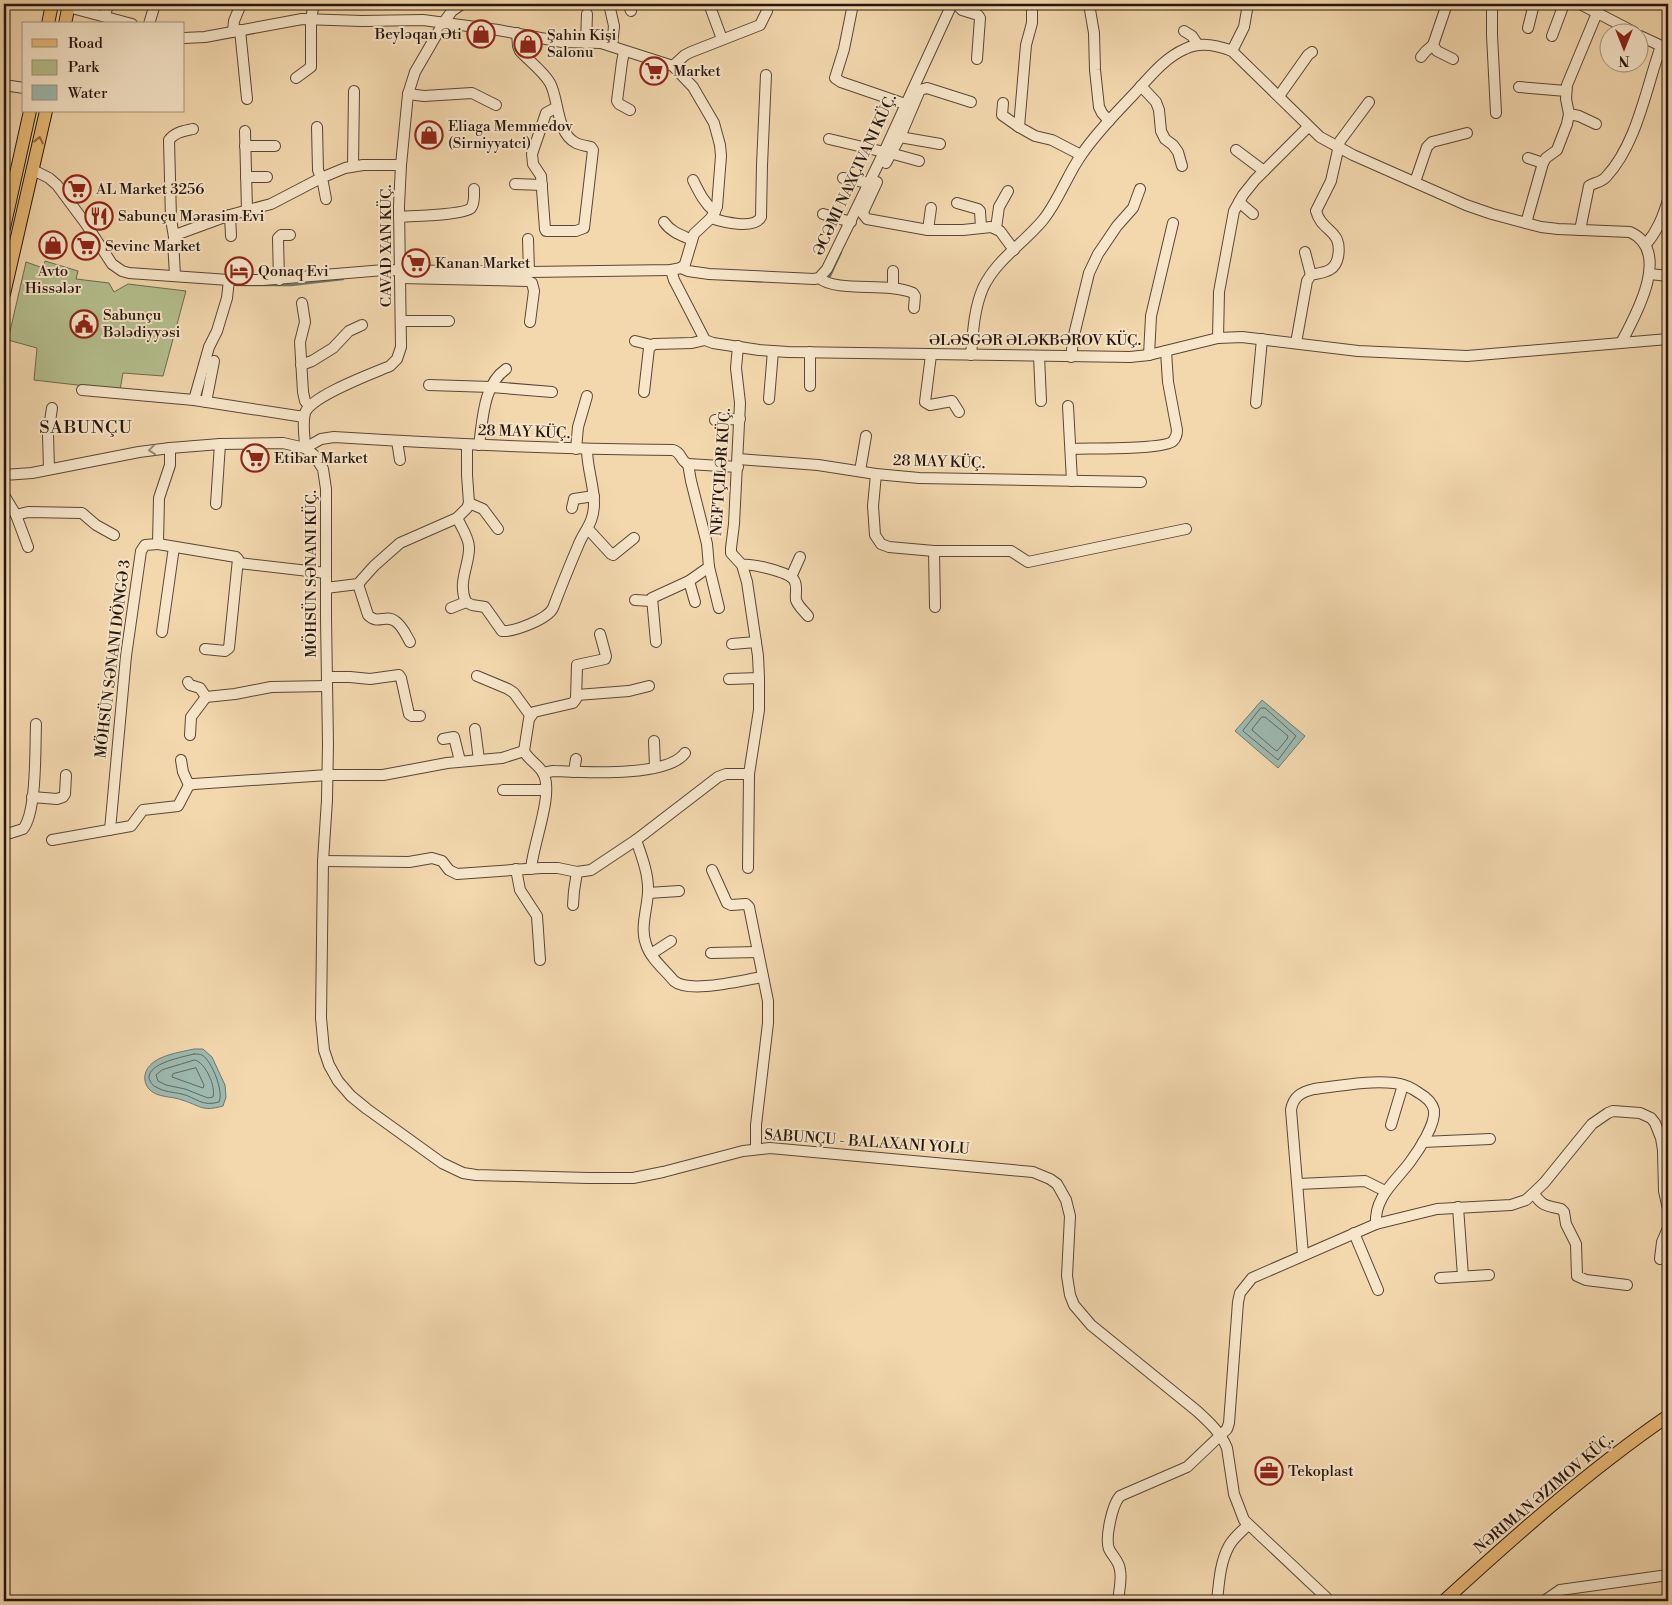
<svg xmlns="http://www.w3.org/2000/svg" width="1672" height="1605" font-family="'Libre Bodoni',serif">
<style>
.green{fill:#b5c08f;stroke:#6e6b4e}
.water{fill:#9db9b0;stroke:#6e786f}
.lines{fill:none;stroke-linecap:round;stroke-linejoin:round}
.shore{stroke:#62685f;stroke-width:1}
.stream{stroke:#6e786f;stroke-width:2.5}
.minor-casing{stroke:#5a4636;stroke-width:12}
.major-casing{stroke:#27160e;stroke-width:14}
.minor{stroke:#f7e6ca;stroke-width:10}
.major{stroke:#eabc77;stroke-width:12}
.oneway{stroke:#886942}
.oneway2{stroke:#998875}
.labels{text-anchor:middle;dominant-baseline:central;stroke-width:4;stroke-linejoin:round;paint-order:stroke}
.poi-label{font-size:15px;fill:#27160e;stroke:#f7e6ca;text-anchor:start}
.street-label{font-size:15px;fill:#27160e;stroke:#f7e6ca}
.quarter-label{font-size:18px;letter-spacing:1px;fill:#27160e;stroke:#f7e6ca}
</style>
<rect width="100%" height="100%" fill="#f3d8ae"/>
<filter id="stains"><feTurbulence type="fractalNoise" baseFrequency=".004" numOctaves="4"/><feColorMatrix values="0 0 0 0 .2 0 0 0 0 .09 0 0 0 0 .02 0 0 0 .5 -.17"/></filter>
<radialGradient id="worn" r=".72"><stop offset=".6" stop-color="#630" stop-opacity="0"/><stop offset="1" stop-color="#630" stop-opacity=".3"/></radialGradient>
<path class="green" d="M45 261 78 271 76 279 109 283 114 292 128 284 186 291 163 376 123 373 120 390 34 380 37 348 8 340 26 262 43 268Z"/>
<g class="water">
<path d="M1262 700 1305 736 1278 768 1235 731Z"/>
<path d="M194 1049H203L212 1057 225 1085 226 1097 223 1106C202 1112 201 1106 182 1100 172 1096 157 1098 149 1089 146 1086 144 1080 145 1075 149 1056 177 1053 194 1049Z"/>
</g>
<g class="lines">
<g class="shore">
<path d="M1261 708H1265L1296 736 1278 760 1243 731Z"/>
<path d="M1262 717H1265L1288 736 1287 739 1277 751 1275 750 1252 730 1253 728Z"/>
<path d="M194 1054C197 1054 200 1054 202 1055 212 1061 224 1092 219 1102 202 1107 197 1098 182 1094 173 1092 164 1092 156 1087 153 1086 150 1082 149 1078 148 1063 183 1057 194 1054Z"/>
<path d="M195 1060C206 1063 216 1087 213 1097L208 1098 185 1089 166 1085 158 1081 156 1075 162 1070Z"/>
<path d="M196 1068 204 1085 203 1088 172 1077 173 1074Z"/>
</g>
<g class="stream">
<path d="M829 278 841 252"/>
<path d="M237 285H291L343 279"/>
</g>
<g class="minor-casing">
<g id="minor">
<path d="M609 4 614 26 612 46"/>
<path d="M628 4 631 11"/>
<path d="M709 4 722 39"/>
<path d="M853 4 844 49 835 78 841 82 905 104"/>
<path d="M961 4 960 8 962 10 978 15 980 18 977 59"/>
<path d="M1032 4V23L1026 45 1019 127 1035 136 1052 140 1081 155"/>
<path d="M1089 4 1094 33 1095 70 1099 107 1102 113 1109 121"/>
<path d="M1447 4 1433 45 1437 51 1453 59"/>
<path d="M1492 4V35L1496 113"/>
<path d="M1580 4 1634 32"/>
<path d="M68 7 132 24"/>
<path d="M105 16 108 4"/>
<path d="M149 24 155 4"/>
<path d="M1528 28 1534 4"/>
<path d="M240 30 247 99"/>
<path d="M1184 31 1192 36 1198 45"/>
<path d="M233 32 234 21 241 4"/>
<path d="M517 33 518 46 520 51C529 61 543 71 550 83 559 99 556 133 576 143 580 145 586 146 591 147L593 150 584 228 576 231H546L545 229 541 176 533 164 532 154 546 113 557 107"/>
<path d="M1552 36 1564 4"/>
<path d="M1640 36 1668 49"/>
<path d="M184 38 205 37 302 19 362 21 423 20 498 30 562 42 601 43 673 66 693 87 714 123 720 145 721 156 717 207 711 218 694 234 685 264 681 268"/>
<path d="M586 43 587 14"/>
<path d="M1232 51 1244 27 1248 4"/>
<path d="M624 52 622 62 617 101 619 104 630 110"/>
<path d="M1421 57 1426 51 1433 45"/>
<path d="M673 66 685 55 691 52 760 25 767 11 768 4"/>
<path d="M296 78 311 67V18L314 4"/>
<path d="M4 85 24 88"/>
<path d="M1141 86 1156 102 1159 110 1161 131 1165 139 1173 145 1178 152 1182 166"/>
<path d="M1519 87 1566 91"/>
<path d="M408 94 424 96 472 93 496 105"/>
<path d="M1279 96 1308 55 1312 52"/>
<path d="M1003 103 1002 115 1019 127"/>
<path d="M1569 114 1579 116 1596 124"/>
<path d="M317 127 318 170 323 183 326 199"/>
<path d="M245 131 247 211"/>
<path d="M894 136 940 144"/>
<path d="M829 139 884 152"/>
<path d="M245 146H275"/>
<path d="M1236 150 1264 171"/>
<path d="M890 153 919 161"/>
<path d="M1528 158 1543 163"/>
<path d="M886 163 900 137 920 90 927 88 971 102"/>
<path d="M353 166 354 91"/>
<path d="M33 170 49 178 57 185 86 224 112 264 122 271 129 273 229 280H263L384 270 529 272 671 270 681 268 688 271 709 274 814 279 819 278 827 269 884 152 952 4"/>
<path d="M246 177H267"/>
<path d="M843 178 869 183"/>
<path d="M693 180C699 192 704 203 715 212"/>
<path d="M877 182 864 210 863 214 867 219 928 230H963L991 227 1000 231 1014 250"/>
<path d="M1415 182 1427 147 1432 142 1467 133"/>
<path d="M515 184 542 185"/>
<path d="M1239 202 1253 214"/>
<path d="M957 203 978 209 980 211 981 227"/>
<path d="M823 214 851 222"/>
<path d="M230 215 231 236"/>
<path d="M399 217C411 216 464 215 471 208 475 203 474 195 474 189"/>
<path d="M711 218C723 222 754 230 761 217L762 165 766 75"/>
<path d="M664 222C671 232 681 235 692 240"/>
<path d="M1526 223 1543 163 1546 158 1557 150 1567 124 1569 114 1566 99 1567 85 1597 13"/>
<path d="M996 228 999 207 1008 191"/>
<path d="M928 230 931 208"/>
<path d="M1580 230 1589 186C1594 182 1601 183 1606 177 1637 144 1646 88 1661 46"/>
<path d="M174 237 171 219 169 140C175 132 184 131 193 129"/>
<path d="M528 239 529 272"/>
<path d="M1647 243C1658 230 1663 216 1668 200"/>
<path d="M1305 252 1311 275"/>
<path d="M671 270 674 280 705 340 713 343 759 350 788 352 1130 357 1149 355 1218 338 1242 337 1358 351 1467 356 1668 339"/>
<path d="M893 271V288"/>
<path d="M1650 274 1668 276"/>
<path d="M175 275 173 241 178 234 230 215 271 204 321 178 345 168 363 165H401"/>
<path d="M400 278 528 281 532 283 534 291 530 322"/>
<path d="M819 278C837 293 888 282 913 293L915 296 914 308"/>
<path d="M279 280 278 238 281 235H290"/>
<path d="M302 303 305 322 300 342 303 392 305 401 309 406"/>
<path d="M401 321H449"/>
<path d="M1218 338 1219 292 1234 211 1243 195 1255 180 1308 127"/>
<path d="M635 341 651 345"/>
<path d="M1296 343 1307 281 1311 275C1324 272 1335 272 1338 257 1343 229 1322 233 1316 211L1331 181 1340 141 1369 102"/>
<path d="M738 346 736 368 740 403 734 524 731 548V553L742 565 747 582 758 656 759 678V710L749 774 748 868"/>
<path d="M810 352V386"/>
<path d="M931 355 925 402 930 405 952 401 959 412"/>
<path d="M971 355C973 332 974 309 983 288 996 260 1024 243 1043 220 1059 200 1067 175 1082 154 1097 132 1116 113 1134 94 1149 78 1164 58 1185 49 1200 41 1217 45 1232 51L1320 137 1353 155 1466 205 1492 214 1541 227 1558 229 1630 232C1672 251 1636 315 1621 343"/>
<path d="M1149 355 1151 316 1173 223"/>
<path d="M1039 356 1041 401"/>
<path d="M1071 357 1074 335 1089 273 1098 254 1117 226 1133 208 1140 189"/>
<path d="M301 365 312 361 333 348 349 331 362 325"/>
<path d="M429 385 491 387 552 392"/>
<path d="M82 390 194 400 304 417"/>
<path d="M644 392 649 348 654 344 692 343 705 340"/>
<path d="M769 399 773 351"/>
<path d="M194 400 209 347 217 331 227 298 229 280"/>
<path d="M206 402 214 361"/>
<path d="M1256 403 1262 339"/>
<path d="M1068 406 1072 481"/>
<path d="M715 420 740 419"/>
<path d="M397 441 400 460"/>
<path d="M479 445C483 419 483 385 506 369"/>
<path d="M305 448C305 437 302 424 305 413 311 396 371 374 390 366L397 359 401 347 399 206 401 165 408 94 415 72 444 22 452 11 462 4"/>
<path d="M305 448 321 439 334 437C447 444 560 449 673 450 682 452 680 461 688 464L738 467"/>
<path d="M576 449 578 427 587 396"/>
<path d="M1071 449C1088 448 1164 450 1173 441 1176 438 1177 434 1177 430L1168 382 1166 351"/>
<path d="M738 459 818 465 876 474 919 478 1141 482"/>
<path d="M49 469 48 434 52 408"/>
<path d="M860 471 866 436"/>
<path d="M876 474 873 506 875 535 881 544 889 547 934 551H1011L1028 562 1186 529"/>
<path d="M4 475 32 473 139 452 170 448 220 444 283 443 305 448 314 455 323 469 326 489V619L328 744 327 800 323 861 321 1018 324 1050 329 1065 338 1081 351 1096 367 1109 442 1163 463 1173 476 1175 588 1178H633L663 1172 743 1151 770 1148 1033 1172 1050 1179 1057 1184 1066 1200 1070 1216 1067 1276 1070 1295 1074 1305 1091 1325 1197 1411C1209 1422 1221 1433 1227 1448L1234 1494 1244 1520 1330 1601"/>
<path d="M4 495 16 515 28 512 82 513 96 525 114 535"/>
<path d="M469 503 483 509 498 529"/>
<path d="M216 504 220 444"/>
<path d="M572 508 574 499 594 496"/>
<path d="M16 515 28 547"/>
<path d="M457 518 467 508 469 503 467 475V445"/>
<path d="M588 529 611 554 613 555 634 538"/>
<path d="M158 544 236 557 238 559 229 648 225 651 205 649"/>
<path d="M934 551 935 607"/>
<path d="M239 563 326 573"/>
<path d="M742 565C751 563 789 572 794 580 798 586 795 593 796 600 798 606 804 611 808 616"/>
<path d="M709 567 719 608"/>
<path d="M791 577 800 557"/>
<path d="M689 581 695 602"/>
<path d="M358 584 368 615C377 625 386 614 395 621 402 625 406 635 410 642"/>
<path d="M326 588 358 584 374 566 400 543 457 518C461 526 469 538 469 547 470 564 457 582 466 602L472 605 485 607 502 631C514 632 548 619 553 608 561 587 569 567 578 546 584 530 594 524 594 503 594 485 587 468 587 449"/>
<path d="M635 600 651 601"/>
<path d="M451 608 466 602"/>
<path d="M162 632 174 547"/>
<path d="M656 642 652 598 689 581 709 567 707 544 691 481 688 464"/>
<path d="M732 644 756 642"/>
<path d="M477 676 508 689 514 693 530 715"/>
<path d="M327 677H350L370 679 399 675 401 678 409 714 412 716H420"/>
<path d="M729 679 759 678"/>
<path d="M188 682 190 685 200 688 206 697"/>
<path d="M577 695 629 691 649 686"/>
<path d="M475 729 479 760"/>
<path d="M190 735 191 717 206 697 235 694 271 687 327 686"/>
<path d="M443 739 454 737 460 761"/>
<path d="M654 741 655 767"/>
<path d="M181 760 183 772 189 785"/>
<path d="M574 772 576 759"/>
<path d="M543 773 553 771C581 772 667 778 685 753"/>
<path d="M503 790H546"/>
<path d="M32 797 57 799 63 797 65 794 66 775"/>
<path d="M110 830 126 656 141 551 145 545 158 544 159 498 170 465V448"/>
<path d="M4 835 23 829C37 812 35 748 36 724"/>
<path d="M52 840 131 826 143 810 178 806 189 785 194 784 328 775H383L447 763 502 758 524 751"/>
<path d="M636 840C642 857 649 875 648 893 647 909 640 929 646 944 650 958 665 970 674 981 690 994 742 980 763 977"/>
<path d="M323 861 409 862 432 858 442 861 449 870 457 874 541 868H558L577 872 591 870 636 840 718 777 726 774H749"/>
<path d="M516 869 520 890 537 916 540 960"/>
<path d="M531 869C533 844 553 796 544 775 540 765 529 761 524 751L529 719 534 712 573 703 576 699 577 665 605 659 606 656 600 634"/>
<path d="M712 870 727 903 731 905 746 904 749 907 768 1001V1023L756 1125V1149"/>
<path d="M648 893 679 891"/>
<path d="M573 905 574 891 577 872"/>
<path d="M711 953 758 952"/>
<path d="M651 954 671 941"/>
<path d="M1391 1125 1403 1085"/>
<path d="M1423 1142 1490 1139"/>
<path d="M1298 1184 1365 1181 1385 1191"/>
<path d="M1534 1194C1544 1208 1547 1205 1561 1209L1564 1212 1566 1224 1576 1244 1577 1276 1586 1280 1627 1285"/>
<path d="M1458 1207 1463 1276"/>
<path d="M1354 1233 1378 1290"/>
<path d="M1303 1255 1291 1110C1293 1097 1301 1092 1314 1089 1339 1086 1369 1080 1394 1083 1403 1084 1412 1088 1419 1093 1426 1097 1432 1102 1434 1110 1436 1124 1419 1150 1410 1162 1396 1181 1374 1197 1376 1224"/>
<path d="M1660 1259 1662 1242 1668 1228"/>
<path d="M1440 1278 1489 1275"/>
<path d="M1118 1601C1119 1591 1122 1580 1120 1570 1119 1561 1113 1557 1109 1549 1105 1538 1112 1505 1120 1496L1187 1467 1227 1429 1229 1423 1238 1302 1240 1293 1252 1278 1376 1224 1437 1209 1511 1205 1526 1200 1544 1183 1592 1124 1608 1113 1613 1111 1640 1113 1651 1118 1655 1123 1661 1138 1663 1150 1664 1191 1668 1209"/>
<path d="M1217 1601C1219 1583 1220 1562 1229 1546 1233 1538 1242 1531 1248 1525"/>
<path d="M1544 1601 1560 1590 1668 1575"/>
</g>
</g>
<g class="major-casing">
<g id="major">
<path d="M48 24 52 4"/>
<path d="M65 24 69 4"/>
<path d="M4 228 30 111"/>
<path d="M4 294 46 111"/>
<path d="M1444 1601C1515 1536 1588 1471 1668 1416"/>
</g>
</g>
<use href="#minor" class="minor"/>
<use href="#major" class="major"/>
</g>
<defs><path id="oneway-chevron" d="M-2-3.5L2.5 0L-2 3.5" fill="none" stroke-width="1.6" stroke-linecap="round" stroke-linejoin="round" transform="scale(1.25)"/></defs>
<use class="oneway" href="#oneway-chevron" transform="translate(39 140) rotate(-78)"/>
<use class="oneway2" href="#oneway-chevron" transform="translate(152 450) rotate(173)"/>
<defs>
<g id="shop-ring" transform="scale(1.4375)"><circle r="9.5" fill="#f7e6ca" stroke="#8f2418" stroke-width="1.5"/><path d="M-5-2.5h2.3a2.7 3.5 0 0 1 5.4 0H5L5.5 6h-11ZM-1.5-2.5h3a1.5 2.3 0 0 0-3 0Z" fill="#8f2418"/></g>
<g id="supermarket-ring" transform="scale(1.4375)"><circle r="9.5" fill="#f7e6ca" stroke="#8f2418" stroke-width="1.5"/><path d="M-6-5.5h2.5l.6 2H6L4.5 2H-2.5L-4.4-4H-6ZM-1.5 3.2a1.3 1.3 0 1 0 .1 0ZM3 3.2a1.3 1.3 0 1 0 .1 0Z" fill="#8f2418"/></g>
<g id="restaurant-ring" transform="scale(1.4375)"><circle r="9.5" fill="#f7e6ca" stroke="#8f2418" stroke-width="1.5"/><path d="M-5-6h1v4h1v-4h1v4h1v-4h1v5L-1.5 .5V6h-2V.5L-5-1ZM5-6V6H3V1.5H1.5Q1.5-4 5-6Z" fill="#8f2418"/></g>
<g id="hotel-ring" transform="scale(1.4375)"><circle r="9.5" fill="#f7e6ca" stroke="#8f2418" stroke-width="1.5"/><path d="M-6-4.5h1.5V1H6V5H4.5V3h-9V5H-6ZM-4 0a1.8 1.8 0 1 1 3.6 0ZM.5 0V-2.5h3Q6-2.5 6 0Z" fill="#8f2418"/></g>
<g id="civic-ring" transform="scale(1.4375)"><circle r="9.5" fill="#f7e6ca" stroke="#8f2418" stroke-width="1.5"/><path d="M-.6-6.5H3V-4.5H.6V-3L4-1V1h2V6H-6V1h2V-1L-.6-3ZM-1.2 2.5V6h2.4V2.5Z" fill="#8f2418"/></g>
<g id="office-ring" transform="scale(1.4375)"><circle r="9.5" fill="#f7e6ca" stroke="#8f2418" stroke-width="1.5"/><path d="M-6-3h4V-5.5h4V-3h4V5H-6ZM-1-4.5V-3h2v-1.5ZM-6 0V1H6V0Z" fill="#8f2418"/></g>
</defs>
<g fill-rule="evenodd">
<use href="#shop-ring" x="481" y="34"/>
<use href="#shop-ring" x="528" y="44"/>
<use href="#supermarket-ring" x="654" y="71"/>
<use href="#shop-ring" x="429" y="135"/>
<use href="#supermarket-ring" x="77" y="189"/>
<use href="#restaurant-ring" x="99" y="216"/>
<use href="#shop-ring" x="53" y="245"/>
<use href="#supermarket-ring" x="86" y="246"/>
<use href="#supermarket-ring" x="416" y="263"/>
<use href="#hotel-ring" x="239" y="271"/>
<use href="#civic-ring" x="84" y="324"/>
<use href="#supermarket-ring" x="255" y="458"/>
<use href="#office-ring" x="1269" y="1471"/>
</g>
<g class="labels">
<g class="poi-label">
<text x="462" y="34" text-anchor="end">Beyləqan Əti</text>
<text x="547" y="35">Şahin Kişi<tspan x="547" dy="17">Salonu</tspan></text>
<text x="673" y="71">Market</text>
<text x="448" y="126">Eliaga Memmedov<tspan x="448" dy="17">(Sirniyyatci)</tspan></text>
<text x="96" y="189">AL Market 3256</text>
<text x="118" y="216">Sabunçu Mərasim Evi</text>
<text x="105" y="246">Sevinc Market</text>
<text x="435" y="263">Kanan Market</text>
<text x="53" y="271" text-anchor="middle">Avto<tspan x="53" dy="17">Hissələr</tspan></text>
<text x="258" y="271">Qonaq Evi</text>
<text x="103" y="315">Sabunçu<tspan x="103" dy="17">Bələdiyyəsi</tspan></text>
<text x="274" y="458">Etibar Market</text>
<text x="1288" y="1471">Tekoplast</text>
</g>
<g class="street-label">
<text transform="translate(855 175) rotate(-65)">ƏCƏMI NAXÇIVANI KÜÇ.</text>
<text transform="translate(386 246) rotate(-90)">CAVAD XAN KÜÇ.</text>
<text x="1035" y="340">ƏLƏSGƏR ƏLƏKBƏROV KÜÇ.</text>
<text transform="translate(524 432) rotate(2)">28 MAY KÜÇ.</text>
<text transform="translate(939 462) rotate(2)">28 MAY KÜÇ.</text>
<text transform="translate(721 472) rotate(-86)">NEFTÇILƏR KÜÇ.</text>
<text transform="translate(311 574) rotate(-90)">MÖHSÜN SƏNANI KÜÇ.</text>
<text transform="translate(113 659) rotate(-83)">MÖHSÜN SƏNANI DÖNGƏ 3</text>
<text transform="translate(867 1142) rotate(4)">SABUNÇU - BALAXANI YOLU</text>
<text transform="translate(1544 1494) rotate(-40)">NƏRIMAN ƏZIMOV KÜÇ.</text>
</g>
<g class="quarter-label">
<text x="86" y="427">SABUNÇU</text>
</g>
</g>
<rect width="1672" height="1605" fill="none" stroke="#f3d8ae" stroke-width="20"/>
<rect x="5" y="5" width="1662" height="1595" fill="none" stroke="#27160e" stroke-width="2.5"/>
<rect x="10" y="10" width="1652" height="1585" fill="none" stroke="#27160e"/>
<rect x="22" y="22" width="162" height="90" fill="#f7e6ca" stroke="#a4937f"/>
<rect x="32" y="39" width="25" height="8" fill="#eabc77" stroke="#a4937f"/>
<text x="68" y="48" font-size="15" fill="#27160e">Road</text>
<rect x="32" y="60" width="25" height="15" fill="#b5c08f" stroke="#a4937f"/>
<text x="68" y="72" font-size="15" fill="#27160e">Park</text>
<rect x="32" y="85" width="25" height="15" fill="#9db9b0" stroke="#a4937f"/>
<text x="68" y="98" font-size="15" fill="#27160e">Water</text>
<g transform="translate(1624 48) rotate(180)"><circle r="24" fill="#f7e6ca" stroke="#a4937f"/>
<path d="M0-4L9 19L0 12L-9 19Z" fill="#8f2418"/>
<text y="-8" font-size="14" font-weight="bold" text-anchor="middle" fill="#27160e">N</text>
</g>
<rect width="100%" height="100%" filter="url(#stains)"/>
<rect width="100%" height="100%" fill="url(#worn)"/>
</svg>
